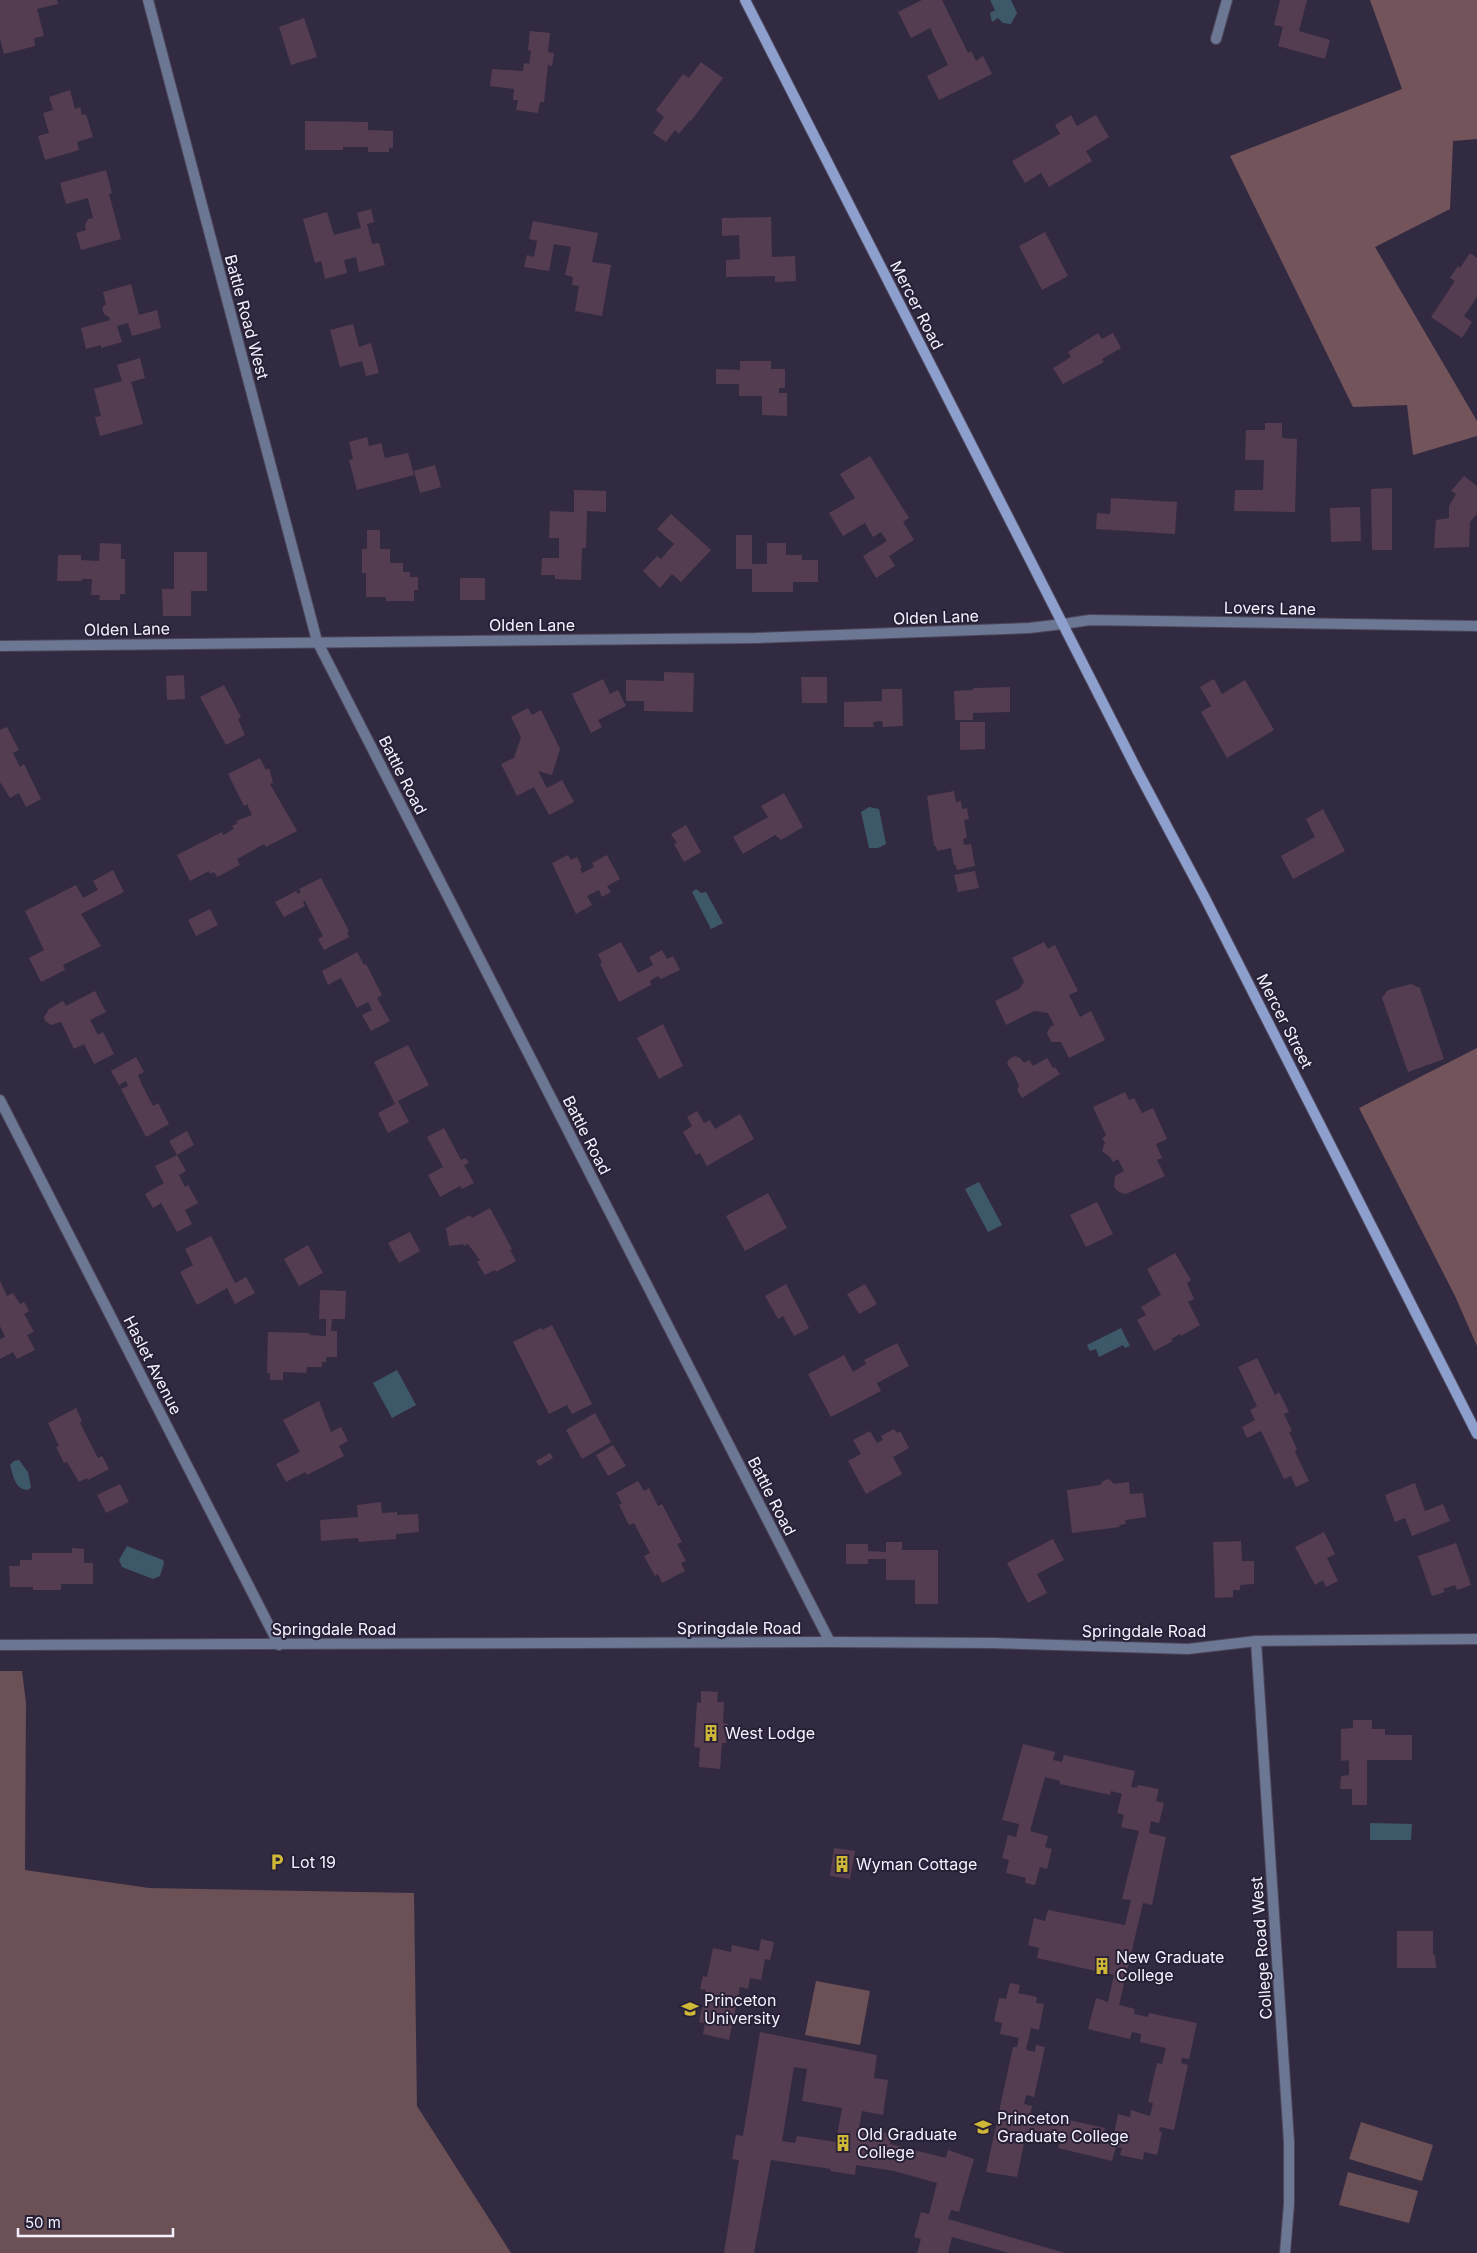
<svg xmlns="http://www.w3.org/2000/svg" width="1477" height="2253" font-family="Inter,sans-serif">
<style>
.green{fill:#6b5056}
.forest{fill:#73545b}
.water{fill:#3d5969}
.building{fill:#543d51;fill-rule:evenodd}
.lines{fill:none;stroke-linecap:round;stroke-linejoin:round}
.minor-casing{stroke:#4d465b;stroke-width:12}
.tertiary-casing{stroke:#4d465b;stroke-width:12}
.secondary-casing{stroke:#4d465b;stroke-width:12}
.minor{stroke:#6b7793;stroke-width:10}
.tertiary{stroke:#6b7793;stroke-width:10}
.secondary{stroke:#8d9fcd;stroke-width:10}
.labels{text-anchor:middle;dominant-baseline:central;stroke-width:4;stroke-linejoin:round;paint-order:stroke}
.street-label{font-size:16px;fill:#f5f1fe;stroke:#282037}
.poi-label{font-size:16px;fill:#f5f1fe;stroke:#282037;text-anchor:start}
</style>
<rect width="100%" height="100%" fill="#322a41"/>
<g class="green">
<path d="M0 1671H22L26 1703 25 1870 149 1888 414 1893 417 2106 511 2253H0Z"/>
<path d="M816 1981 870 1991 860 2045 805 2035Z"/>
<path d="M1361 2122 1433 2145 1422 2181 1349 2159Z"/>
<path d="M1348 2172 1418 2191 1409 2223 1339 2205Z"/>
</g>
<g class="forest">
<path d="M1370 0H1477V139L1453 141 1450 209 1375 247 1477 421V436L1413 455 1407 405 1353 407 1230 156 1402 89Z"/>
<path d="M1477 1048V1346L1455 1296 1359 1108Z"/>
</g>
<g class="water">
<path d="M990 0H1011L1017 13 1011 24 1003 23 998 18 992 22 990 13 995 10Z"/>
<path d="M869 807 879 809 886 844 878 848H869L861 812Z"/>
<path d="M696 889 701 893 706 892 723 923 711 929 692 892Z"/>
<path d="M979 1182 1002 1225 988 1232 965 1189Z"/>
<path d="M1121 1328 1130 1346 1125 1348 1123 1345 1099 1357 1096 1349 1090 1351 1087 1345Z"/>
<path d="M397 1370 416 1405 392 1418 373 1383Z"/>
<path d="M19 1460 28 1472 31 1487 28 1490C15 1490 13 1475 10 1465L14 1461Z"/>
<path d="M127 1546 163 1560 164 1563 160 1576 153 1579 122 1567 119 1560Z"/>
<path d="M1370 1823 1412 1824 1411 1840H1370Z"/>
</g>
<g class="building">
<path d="M0 0H57L58 4 37 9 44 36 34 38 35 46 4 54 0 39Z"/>
<path d="M922 0H942L968 53 971 51 976 61 983 56 992 74 939 100 927 76 948 65 930 28 911 38 898 12Z"/>
<path d="M1280 0H1307L1299 31 1330 40 1325 59 1278 46 1283 27 1274 25Z"/>
<path d="M304 18 317 57 291 65 279 27Z"/>
<path d="M530 31 550 33 548 52 554 53 552 66 548 65 544 102H540L538 113 516 110 518 100H513L514 89 490 86 492 69 523 71 524 63 529 64 531 51 528 50Z"/>
<path d="M701 62 723 78 691 121 690 120 679 134 675 130 666 142 653 133 664 117 656 110 683 74 689 78Z"/>
<path d="M70 90 75 109 80 107 82 115 86 114 93 137 77 142 79 150 45 160 38 136 49 133 43 113 53 110 49 97Z"/>
<path d="M1071 115 1077 126 1096 115 1109 137 1086 151 1092 161 1049 187 1041 173 1025 183 1012 161 1060 134 1055 125Z"/>
<path d="M305 121 368 122V130L393 131V148H389V152H368V147H343V150H305Z"/>
<path d="M106 170 112 193 109 194 121 239 81 250 76 233 86 230 85 225 88 219 93 218 88 198 66 204 60 183Z"/>
<path d="M371 209 374 222 367 224 372 244 379 243 385 265 359 272 356 257 344 260 347 273 325 279 321 261 315 263 303 219 327 212 334 235 361 228 357 213Z"/>
<path d="M771 217 772 257 795 256 796 281 775 282V276L726 277V260L740 259 739 235 722 236V218Z"/>
<path d="M533 221 598 233 592 262 611 265 602 316 575 311 579 286 572 285 573 277 565 275 571 247 554 244 549 271 524 267 527 255 534 257 537 241 529 239Z"/>
<path d="M1045 232 1068 276 1042 290 1019 246Z"/>
<path d="M1470 253 1477 258V297L1464 316 1472 322 1462 338 1431 317 1455 281 1450 278 1458 266 1460 268Z"/>
<path d="M131 284 139 315 157 310 161 328 132 336 128 323 117 326 122 342 101 348V345L86 349 81 328 110 320 109 317 104 314 102 308 106 304 103 292Z"/>
<path d="M353 324 359 347 371 343 379 373 366 376 362 361 340 367 330 330Z"/>
<path d="M1098 333 1102 339 1113 333 1121 348 1102 359 1104 362 1063 384 1053 368 1071 357 1068 352Z"/>
<path d="M140 358 145 378 131 382 143 424 100 436 95 417 101 416 94 389 122 381 117 365Z"/>
<path d="M740 361H771V369H785V388H779V393H787V416L762 415V396H739V384H716V369L740 370Z"/>
<path d="M1265 423H1282V438L1297 439 1295 512 1234 511 1235 490H1263L1264 460H1245L1246 430H1265Z"/>
<path d="M367 437 369 446 381 443 385 458 408 453 414 475 357 490 349 460 353 459 349 442Z"/>
<path d="M870 456 909 518 903 522 914 540 889 556 895 566 876 578 863 556 887 541 881 532 873 537 865 523 843 536 829 513 855 498 840 474Z"/>
<path d="M435 465 441 487 420 493 414 471Z"/>
<path d="M1464 476 1477 486V514L1470 522 1469 547 1434 548 1436 520 1449 518V506L1456 494 1451 491Z"/>
<path d="M1392 488V550H1372L1371 489Z"/>
<path d="M574 490 606 491V512L587 511 586 548H582L581 580 555 579V575H541L542 558H559V538H549L550 511 574 512Z"/>
<path d="M1111 498 1177 502 1175 534 1096 529 1097 513 1110 514Z"/>
<path d="M1360 507 1361 541 1331 542 1330 508Z"/>
<path d="M671 514 711 550 681 582 672 574 660 588 643 571 657 556 661 559 674 544 657 529Z"/>
<path d="M367 530H380V549H390V563H403V572H410V577H418V590H414V601H386V597H366V573H362V549H367Z"/>
<path d="M736 535H752V564H767V543H786V555H802V560H818V582H793V592H752V569H736Z"/>
<path d="M100 543 121 544V559H125V594H120V600H99L100 595H91L92 579H82V581H57L58 555H81V560L99 561Z"/>
<path d="M174 552H207V591H191V616H163L162 589H174Z"/>
<rect x="460" y="578" width="25" height="22"/>
<path d="M664 672 694 673 693 712 644 711V701H626V680L664 681Z"/>
<path d="M184 675 185 699 167 700 166 676Z"/>
<path d="M801 677H827V703H802Z"/>
<path d="M603 679 610 694 618 690 626 706 598 720 602 727 591 733 572 694Z"/>
<path d="M1214 679 1222 694 1245 680 1274 730 1227 758 1201 712 1211 706 1200 687Z"/>
<path d="M224 685 241 717 238 719 245 735 226 745 200 697Z"/>
<path d="M1010 687V712L973 713V720H955L954 691 973 690 974 688Z"/>
<path d="M882 689H902L903 726 883 727 882 721 873 722 874 727H844V702L882 701Z"/>
<path d="M528 708 532 715 541 710 560 749 552 775 538 771 547 788 562 780 574 802 549 815 534 787 517 796 501 764 514 758 521 737 511 717Z"/>
<path d="M960 722H985V749L960 750Z"/>
<path d="M7 727 19 750 13 753 20 767 24 764 41 799 26 807 19 793 10 798 0 782V730Z"/>
<path d="M260 758 266 770 269 768 273 783 270 784 297 831 266 847 264 844 237 859 240 865 217 877 214 872 210 874 209 871 190 881 177 855 222 832 223 835 234 829 232 826 238 823 236 821 252 815 247 804 244 806 228 774Z"/>
<path d="M954 791 956 802 961 801 962 809 967 808 969 819 964 820 967 838 963 839 964 845 971 844 975 866 957 870 956 865H954L951 848 937 851 936 846H934L927 796Z"/>
<path d="M784 793 803 827 781 840 775 835 743 854 733 837 768 817 761 806Z"/>
<path d="M1323 809 1345 851 1293 879 1281 856 1315 837 1306 819Z"/>
<path d="M686 825 701 852 684 862 674 844 677 843 671 834Z"/>
<path d="M568 855 571 860 577 857 582 867 580 868 582 873 594 867 592 863 607 855 620 879 607 886 611 892 602 897 599 890 587 896 592 905 576 914 552 863Z"/>
<path d="M113 870 124 892 81 914 101 946 63 965 65 970 41 982 29 958 44 950 25 911 76 885 83 898 98 890 93 881Z"/>
<path d="M975 871 979 888 958 892 954 875Z"/>
<path d="M321 878 349 931 347 932 349 937 324 950 318 939 323 936 305 901 303 902 305 906 284 917 275 902 296 891 298 894 301 892 299 889Z"/>
<path d="M210 909 218 925 196 936 188 920Z"/>
<path d="M621 942 638 973 653 965 649 957 662 950 667 959 673 956 680 970 661 979 658 976 650 981 651 985 619 1002 600 964 602 963 598 954Z"/>
<path d="M1044 942 1048 949 1055 945 1078 991 1069 995 1080 1017 1091 1011 1105 1040 1069 1058 1061 1042H1051L1047 1033 1050 1027 1054 1025 1048 1013 1034 1011 1006 1025 995 1001 1019 989 1024 982 1012 958Z"/>
<path d="M357 952 364 965 366 964 382 995 377 998 390 1021 371 1031 362 1015 372 1010 368 1002 357 1008 341 978 328 985 322 971Z"/>
<path d="M1411 984 1420 988 1444 1059 1408 1072 1382 998 1388 990Z"/>
<path d="M95 991 106 1012 90 1020 98 1035 103 1032 114 1054 94 1064 84 1044 74 1049 61 1022 51 1025 45 1021 44 1017 49 1009 63 1001 66 1006Z"/>
<path d="M663 1024 683 1066 659 1079 637 1038Z"/>
<path d="M408 1045 429 1085 398 1101 409 1122 388 1133 378 1113 395 1104 374 1062Z"/>
<path d="M1015 1056 1020 1058 1024 1063 1029 1060 1033 1066 1047 1058 1053 1068 1055 1067 1060 1074 1022 1098 1017 1090 1019 1086 1014 1074 1007 1064 1009 1059Z"/>
<path d="M136 1057 144 1072 138 1075 142 1085 153 1106 158 1103 169 1124 146 1137 121 1089 128 1086 126 1081 119 1085 111 1071Z"/>
<path d="M1125 1092 1129 1100 1134 1098 1142 1113 1153 1108 1167 1139 1156 1144 1162 1158 1157 1160 1165 1176 1126 1194 1119 1192 1114 1187 1115 1176 1124 1171 1118 1159 1113 1162 1110 1157 1102 1151 1105 1142 1102 1139 1106 1135 1093 1107Z"/>
<path d="M697 1111 704 1123 710 1120 715 1129 740 1114 754 1139 707 1166 700 1153 696 1155 683 1132 692 1126 687 1117Z"/>
<path d="M444 1128 461 1160 466 1158 469 1163 464 1165 474 1183 462 1189 460 1186 440 1197 428 1175 443 1167 427 1137Z"/>
<path d="M187 1131 194 1145 177 1155 169 1141Z"/>
<path d="M177 1155 186 1171 179 1175 185 1187 188 1185 198 1203 185 1210 192 1224 177 1232 161 1203 153 1208 145 1194 164 1183 155 1166Z"/>
<path d="M768 1193 787 1228 745 1251 726 1216Z"/>
<path d="M1097 1202 1113 1234 1086 1247 1070 1215Z"/>
<path d="M490 1208 512 1249 510 1250 516 1261 496 1272 495 1270 485 1275 477 1262 480 1260 468 1244 464 1246 463 1244 449 1246 446 1228 470 1215 472 1218Z"/>
<path d="M410 1232 420 1251 399 1263 388 1243Z"/>
<path d="M211 1236 235 1283 246 1277 255 1293 235 1304 227 1288 197 1305 180 1272 193 1265 185 1249Z"/>
<path d="M308 1245 323 1273 299 1286 284 1259Z"/>
<path d="M1175 1253 1191 1280 1187 1283 1194 1299 1188 1302 1200 1325 1181 1336 1180 1334 1171 1339 1173 1341 1154 1351 1137 1320 1146 1315 1141 1307 1161 1295 1147 1269Z"/>
<path d="M0 1281 7 1296 13 1293 20 1304 24 1302 29 1311 24 1314 34 1332 27 1335 35 1350 17 1359 13 1352 0 1359V1339L5 1337 0 1326Z"/>
<path d="M786 1284 809 1328 794 1336 783 1316 778 1319 765 1296Z"/>
<path d="M865 1284 877 1304 859 1314 847 1294Z"/>
<path d="M320 1290 346 1291 345 1319H332L331 1331H337V1357H326V1362H322V1367H307L306 1373 283 1372V1380H270V1373H267L268 1332 309 1333 310 1335 326 1336V1319H319Z"/>
<path d="M552 1325 592 1404 572 1414 567 1405 549 1414 513 1342 541 1328 542 1330Z"/>
<path d="M897 1343 909 1366 877 1383 881 1391 831 1417 808 1374 844 1355 853 1372 866 1364 864 1360Z"/>
<path d="M1257 1358 1275 1395 1279 1392 1289 1412 1284 1414 1292 1431 1289 1432 1297 1449 1295 1452 1309 1481 1296 1487 1291 1476 1284 1479 1261 1431 1247 1438 1242 1427 1255 1420 1250 1410 1257 1406 1238 1367Z"/>
<path d="M319 1401 331 1432 341 1427 348 1441 339 1446 344 1456 307 1475 305 1472 286 1482 276 1464 300 1452 283 1420Z"/>
<path d="M76 1408 82 1421 80 1423 98 1458 102 1456 109 1469 88 1480 87 1478 79 1482 67 1462 64 1463 56 1447 59 1446 48 1423Z"/>
<path d="M595 1413 611 1442 582 1459 566 1430Z"/>
<path d="M894 1429 897 1433 900 1431 909 1448 893 1457 902 1474 866 1494 848 1461 861 1454 853 1440 870 1431 877 1443 883 1440 881 1436Z"/>
<path d="M613 1445 626 1466 608 1476 596 1455Z"/>
<path d="M550 1453 553 1458 539 1466 536 1461Z"/>
<path d="M1109 1479 1114 1484 1129 1482 1130 1494 1143 1493 1146 1517 1125 1520 1126 1524 1119 1525 1120 1527 1072 1533 1067 1490 1100 1485 1103 1481Z"/>
<path d="M638 1481 644 1491 649 1488 658 1506 662 1504 682 1542 677 1544 686 1561 681 1563 685 1571 662 1583 658 1574 655 1576 644 1556 650 1553 634 1523 629 1525 619 1505 622 1503 616 1493Z"/>
<path d="M1415 1483 1425 1511 1443 1504 1450 1521 1412 1536 1405 1518 1395 1522 1385 1495Z"/>
<path d="M120 1484 129 1502 106 1513 97 1495Z"/>
<path d="M381 1502 382 1513 397 1512V1515L418 1514 419 1532 396 1534V1539L359 1542 358 1538 321 1541 320 1520 358 1517 357 1505Z"/>
<path d="M1324 1532 1335 1554 1327 1558 1338 1581 1326 1587 1323 1580 1315 1585 1295 1547Z"/>
<path d="M1053 1539 1064 1560 1037 1574 1047 1593 1028 1603 1007 1563Z"/>
<path d="M1241 1541 1242 1561H1254V1584L1240 1585V1590H1233V1597L1215 1598 1213 1542Z"/>
<path d="M886 1542H902V1550H938V1604H915V1580H886V1559H868V1564H846V1544H868V1551L886 1552Z"/>
<path d="M1456 1543 1471 1585 1457 1590 1455 1585 1443 1589 1445 1592 1432 1596 1418 1556Z"/>
<path d="M72 1548 84 1549V1563H93V1584H61V1590H33V1587H10L9 1566H20V1560H32V1553H72Z"/>
<path d="M701 1691 718 1692 717 1702H724L723 1723 728 1724 726 1743H722L720 1769 699 1767 700 1748 694 1747 697 1702 701 1703Z"/>
<path d="M1353 1720H1372V1729H1385V1735H1412V1760H1367V1805H1352V1789H1340L1341 1776 1349 1775V1760L1341 1761V1729L1353 1728Z"/>
<path d="M1023 1744 1055 1752 1053 1760 1062 1762 1064 1755 1135 1771 1131 1787 1137 1788 1138 1785 1159 1789 1156 1801 1164 1803 1159 1823 1151 1821 1149 1833 1166 1837 1152 1905 1143 1903 1119 2005 1135 2009 1134 2014 1148 2017 1149 2013 1197 2023 1189 2059 1182 2058 1181 2063 1188 2065 1174 2130 1160 2127 1159 2131 1162 2132 1157 2155 1144 2152 1143 2160 1120 2155 1122 2148 1116 2147 1112 2161 1058 2148 1060 2141 1026 2134 1017 2177 986 2172 1013 2047H1017L1019 2038 1000 2034 1002 2023 994 2021 999 1998 1006 1999 1010 1983 1020 1985 1018 1993 1037 1997 1036 2003 1044 2004 1039 2030 1031 2028 1026 2050 1035 2052 1036 2045 1045 2047 1034 2097 1026 2095 1024 2104 1032 2106 1029 2119 1063 2126 1064 2119 1105 2128 1104 2133 1114 2134 1118 2114 1130 2117 1131 2110 1150 2116 1153 2103 1148 2102 1157 2063 1162 2064 1166 2048 1140 2042 1141 2034 1132 2032 1130 2039 1088 2029 1096 1998 1108 2002 1114 1975 1037 1958 1039 1948 1028 1945 1034 1918 1045 1921 1048 1910 1125 1925 1131 1900 1122 1899 1139 1831 1121 1827 1124 1815 1117 1813 1122 1794 1111 1791 1110 1795 1060 1784V1781L1045 1777 1030 1831 1048 1836 1045 1847 1052 1849 1047 1869 1040 1867 1035 1885 1025 1883 1026 1878 1006 1873 1009 1860 1002 1858 1008 1835 1016 1837 1019 1824 1002 1820Z"/>
<path d="M834 1848 855 1851 850 1879 830 1876Z"/>
<path d="M1397 1931H1433V1955H1435L1436 1968H1397Z"/>
<path d="M761 1939 774 1942 770 1960 765 1959 761 1980 750 1978 748 1989 740 1987 729 2040 703 2034 705 2023 699 2022 706 1990 700 1989 703 1976 707 1977 713 1948 731 1952 732 1945 759 1951Z"/>
<path d="M760 2032 877 2055 874 2078 888 2080 883 2115 862 2111 859 2128 892 2134 890 2144 946 2158 948 2150 974 2159 959 2212 951 2210 948 2219 1065 2253H1009L952 2237 948 2253H917L921 2239 914 2237 921 2212 929 2214 937 2183 894 2171 856 2165 855 2175 830 2171 831 2169 771 2160 754 2253H724L739 2160 732 2159 736 2135 743 2136ZM794 2067 807 2069 802 2101 842 2108 836 2142 797 2136 795 2143 782 2141Z"/>
</g>
<g class="lines">
<g class="minor-casing">
<g id="minor">
<path d="M148 0 317 641 830 1642"/>
<path d="M1216 39 1227 0"/>
<path d="M0 646 756 638 1029 628 1063 624"/>
<path d="M0 1100 279 1645"/>
<path d="M1256 1641 1289 2142V2204L1285 2253"/>
<path d="M0 1645 830 1642 992 1643 1188 1649 1256 1641 1477 1639"/>
</g>
</g>
<g class="tertiary-casing">
<path id="tertiary" d="M1063 624 1090 620 1477 626"/>
</g>
<g class="secondary-casing">
<path id="secondary" d="M745 0 1138 772 1204 896 1477 1434"/>
</g>
<use href="#minor" class="minor"/>
<use href="#tertiary" class="tertiary"/>
<use href="#secondary" class="secondary"/>
</g>
<defs>
<g id="building-bare" transform="scale(1.35)"><path d="M-4-6H4V6H1V3H-1V6H-4ZM-2.5-4.3h1.7v1.8h-1.7ZM.8-4.3h1.7v1.8H.8ZM-2.5-1h1.7V.8h-1.7ZM.8-1h1.7V.8H.8Z" fill="#cfb837" stroke="#282037" stroke-width="2.5" paint-order="stroke"/></g>
<g id="parking-bare" transform="scale(1.35)"><path d="M-3.5-5.5H1a3.5 3.5 0 0 1 0 7H-1V5.5H-3.5ZM-1-3.4V-.6H.8a1.4 1.4 0 0 0 0-2.8Z" fill="#cfb837" stroke="#282037" stroke-width="2.5" paint-order="stroke"/></g>
<g id="university-bare" transform="scale(1.35)"><path d="M0-5L7-2L0 1L-7-2ZM-4 1L0 2.5L4 1V4Q0 6-4 4Z" fill="#cfb837" stroke="#282037" stroke-width="2.5" paint-order="stroke"/></g>
<g id="school-bare" transform="scale(1.35)"><path d="M0-5L7-2L0 1L-7-2ZM-4 1L0 2.5L4 1V4Q0 6-4 4Z" fill="#cfb837" stroke="#282037" stroke-width="2.5" paint-order="stroke"/></g>
</defs>
<g fill-rule="evenodd">
<use href="#building-bare" x="711" y="1733"/>
<use href="#parking-bare" x="277" y="1862"/>
<use href="#building-bare" x="842" y="1864"/>
<use href="#building-bare" x="1102" y="1966"/>
<use href="#university-bare" x="690" y="2009"/>
<use href="#school-bare" x="983" y="2127"/>
<use href="#building-bare" x="843" y="2143"/>
</g>
<g class="labels">
<g class="street-label">
<text transform="translate(917 305) rotate(63)">Mercer Road</text>
<text transform="translate(247 317) rotate(75)">Battle Road West</text>
<text transform="translate(1270 608) rotate(1)">Lovers Lane</text>
<text transform="translate(936 617) rotate(-2)">Olden Lane</text>
<text x="532" y="625">Olden Lane</text>
<text transform="translate(127 629) rotate(-1)">Olden Lane</text>
<text transform="translate(403 775) rotate(63)">Battle Road</text>
<text transform="translate(1285 1021) rotate(63)">Mercer Street</text>
<text transform="translate(587 1135) rotate(63)">Battle Road</text>
<text transform="translate(153 1365) rotate(63)">Haslet Avenue</text>
<text transform="translate(772 1496) rotate(63)">Battle Road</text>
<text x="739" y="1628">Springdale Road</text>
<text x="334" y="1629">Springdale Road</text>
<text x="1144" y="1631">Springdale Road</text>
<text transform="translate(1261 1948) rotate(-94)">College Road West</text>
</g>
<g class="poi-label">
<text x="725" y="1733">West Lodge</text>
<text x="291" y="1862">Lot 19</text>
<text x="856" y="1864">Wyman Cottage</text>
<text x="1116" y="1957">New Graduate<tspan x="1116" dy="18">College</tspan></text>
<text x="704" y="2000">Princeton<tspan x="704" dy="18">University</tspan></text>
<text x="997" y="2118">Princeton<tspan x="997" dy="18">Graduate College</tspan></text>
<text x="857" y="2134">Old Graduate<tspan x="857" dy="18">College</tspan></text>
</g>
</g>
<path d="M18 2228v8h155v-8" fill="none" stroke="#f5f1fe" stroke-width="2.5"/>
<text x="25" y="2228" font-size="15" fill="#f5f1fe" stroke="#282037" stroke-width="4" paint-order="stroke">50 m</text>
</svg>
